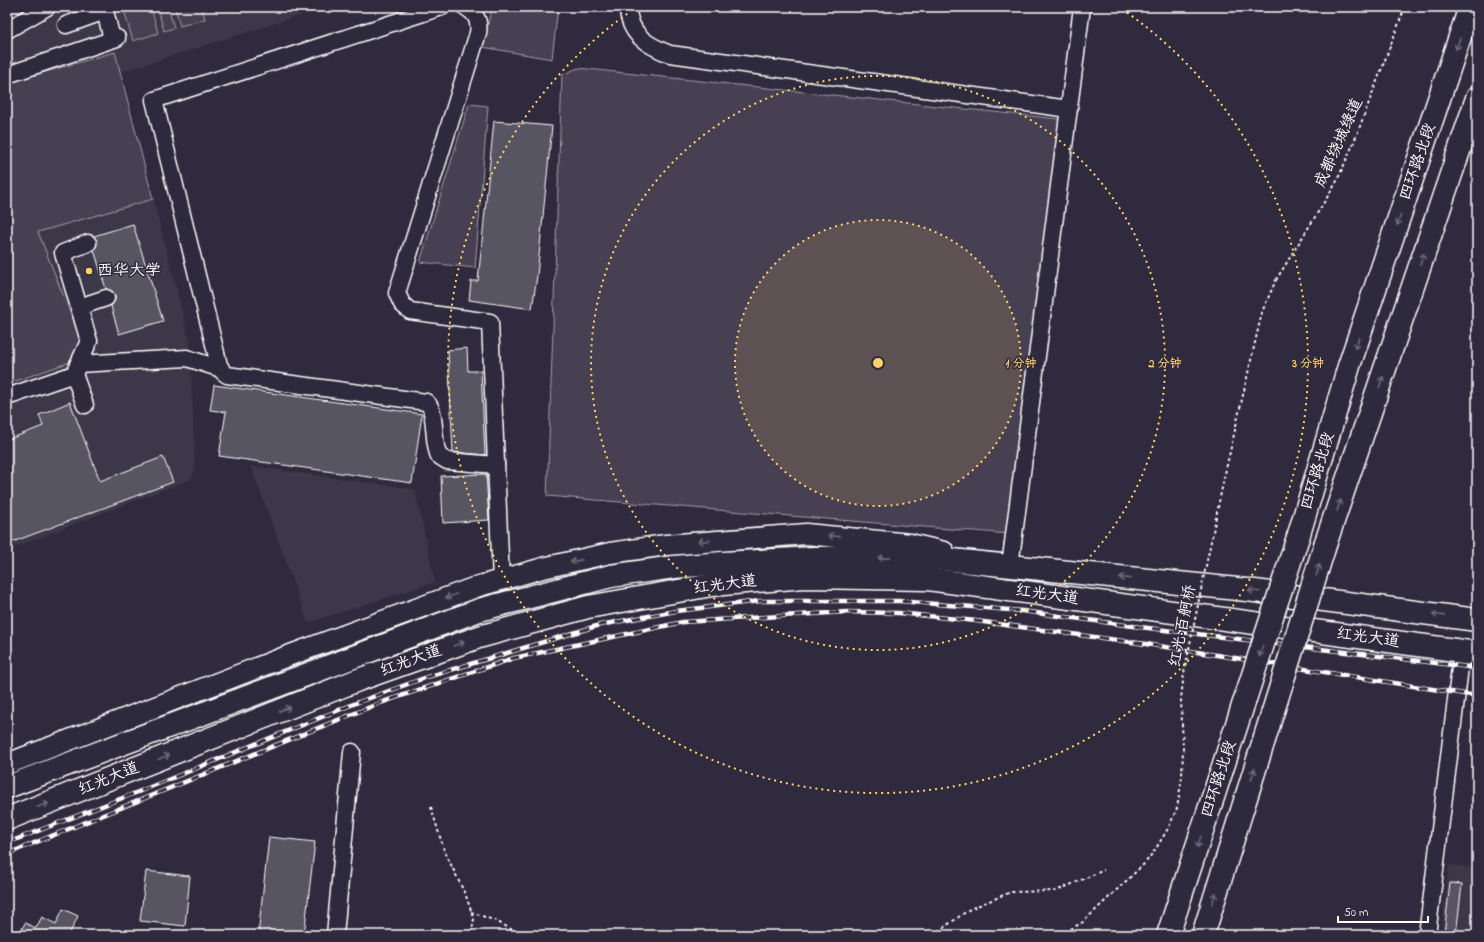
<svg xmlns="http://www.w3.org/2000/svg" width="1484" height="942" font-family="'Indie Flower','LXGW WenKai TC',sans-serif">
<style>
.built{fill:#3c3749}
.green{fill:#464152;stroke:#a2a0a8}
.building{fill:#595564;stroke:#fff}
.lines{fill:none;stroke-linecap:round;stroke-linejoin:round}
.minor-casing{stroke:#fff;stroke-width:19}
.major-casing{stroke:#fff;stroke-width:23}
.highway-casing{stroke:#fff;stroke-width:25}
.path{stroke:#fff;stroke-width:2;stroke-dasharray:3 3;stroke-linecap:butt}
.minor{stroke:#2f2a3d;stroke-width:16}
.major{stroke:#2f2a3d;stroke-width:20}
.highway{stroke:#2f2a3d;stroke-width:22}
.rail-casing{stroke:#fff;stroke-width:4.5}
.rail{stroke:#2f2a3d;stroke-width:3;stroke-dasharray:9;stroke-linecap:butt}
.highway-bridge-casing{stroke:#fff;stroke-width:25;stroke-linecap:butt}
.path-bridge{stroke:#fff;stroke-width:2;stroke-dasharray:3 3;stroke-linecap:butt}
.highway-bridge{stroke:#2f2a3d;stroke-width:22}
.oneway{stroke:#6d6a77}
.ring{fill:none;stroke:#ffd166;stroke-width:2;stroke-dasharray:2 4}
.poi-dot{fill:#ffd166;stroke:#2f2a3d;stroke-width:1.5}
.labels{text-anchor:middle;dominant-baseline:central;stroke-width:3;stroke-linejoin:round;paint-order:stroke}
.street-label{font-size:16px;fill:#fff;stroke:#2f2a3d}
.poi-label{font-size:16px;fill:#fff;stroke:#2f2a3d;text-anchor:start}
.centre{fill:#ffd166;stroke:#2f2a3d;stroke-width:2}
.ring-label{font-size:12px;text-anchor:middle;font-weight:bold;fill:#ffd166;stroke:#2f2a3d;stroke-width:3;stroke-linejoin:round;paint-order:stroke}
</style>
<rect width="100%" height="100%" fill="#2f2a3d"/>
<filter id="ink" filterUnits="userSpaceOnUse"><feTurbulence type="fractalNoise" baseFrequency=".025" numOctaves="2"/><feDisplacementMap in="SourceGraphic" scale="8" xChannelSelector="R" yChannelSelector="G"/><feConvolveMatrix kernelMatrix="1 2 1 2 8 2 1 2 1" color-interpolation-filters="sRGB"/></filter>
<g filter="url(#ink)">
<g class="built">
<path d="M7 7H327L121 72 190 342 195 468 191 479 7 550Z"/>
<path d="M251 466 415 489 435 582 308 623Z"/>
<path d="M1449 865 1477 868V935H1441Z"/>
</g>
<g class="green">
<path d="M123 7H151L158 33 133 41Z"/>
<path d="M157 7H168L174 28 164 31Z"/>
<path d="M175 7H202L205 19 180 26Z"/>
<path d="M492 7H558L552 59 482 47Z"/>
<path d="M115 52 153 199 38 232 82 342 73 361 7 384V83Z"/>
<path d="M578 68 1059 119 1010 534 547 496 562 75Z"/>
<path d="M469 104 488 106 475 268 420 262Z"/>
</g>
<g class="building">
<path d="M494 121 552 126 537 276 532 309 469 300 471 281H478Z"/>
<path d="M133 224 163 321 119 334 111 306 115 300V295L112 291 106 289 94 250 97 244 94 236Z"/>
<path d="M467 348 468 371H481L485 455 453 452 448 350Z"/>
<path d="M214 385 422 414 412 483 219 456 226 412 210 410Z"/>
<path d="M70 402 100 481 163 457 173 482 7 544V440L43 426 39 415Z"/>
<path d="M486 474 489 520 443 523 441 476Z"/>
<path d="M269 837 315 842 304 935H258Z"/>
<path d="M146 871 190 876 185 926 140 921Z"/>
<path d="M1450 883 1462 884 1456 935H1444Z"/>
<path d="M63 909 78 916 69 935H19L25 923 36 928 42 917 56 924Z"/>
</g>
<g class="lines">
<g class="minor-casing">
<g id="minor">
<path d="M442 7 154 100 219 365 223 372 227 375 426 402C437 408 432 444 439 456L447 461 496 465"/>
<path d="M465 7C476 13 480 21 478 33L397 293 402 304 410 311 490 322 501 580"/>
<path d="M628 7C628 34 648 46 670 54L1069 109"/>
<path d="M66 25 105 11 112 39"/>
<path d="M7 30 47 7"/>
<path d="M7 75 117 38"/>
<path d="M79 307 106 298"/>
<path d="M78 364 187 358 221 369"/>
<path d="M74 374 85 405"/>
<path d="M7 397 74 374 89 341 63 253 88 243"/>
<path d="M1010 566 1082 7"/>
<path d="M335 935 352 752"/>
<path d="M1427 935 1462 651"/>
</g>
</g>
<g class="major-casing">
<path id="major" d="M7 764 285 657 476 587 543 568 610 553 666 545 806 534 910 544 944 552"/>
</g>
<g class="highway-casing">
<g id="highway">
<path d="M1299 534 1349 366 1470 7"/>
<path d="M1326 542 1477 98"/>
<path d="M7 787 479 610 611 576 674 567 722 563 815 558 923 557 1247 590 1477 620"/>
<path d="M7 819 358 680 479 637 588 607 712 585 804 577 928 579 1477 653"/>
</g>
</g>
<g class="path">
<path d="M1276 280 1336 183 1354 142 1405 7"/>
<path d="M431 807 444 850 466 896 474 919 471 935"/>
<path d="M471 912 496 921 522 935"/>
<path d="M933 935 970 909 1011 892 1056 891 1104 870"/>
</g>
<use href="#minor" class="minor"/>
<use href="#major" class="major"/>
<use href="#highway" class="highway"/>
<g class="rail-casing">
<g id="rail">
<path d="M7 843 143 790 356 703 427 677 600 625 676 611 760 601H899L1022 611 1140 627 1477 668"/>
<path d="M7 854 380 703 514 658 683 622 847 612 899 613 976 621 1146 644 1477 696"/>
</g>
</g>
<use href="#rail" class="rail"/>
<g class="highway-bridge-casing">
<g id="highway-bridge">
<path d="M1168 935 1299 534"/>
<path d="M1203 935 1326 542"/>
</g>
</g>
<path class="path-bridge" d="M1060 935 1083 922 1145 863 1155 850 1169 827 1177 808 1182 777 1183 749 1181 699 1184 673 1224 478 1262 312 1276 280"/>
<use href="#highway-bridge" class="highway-bridge"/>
</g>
<defs><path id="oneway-shaft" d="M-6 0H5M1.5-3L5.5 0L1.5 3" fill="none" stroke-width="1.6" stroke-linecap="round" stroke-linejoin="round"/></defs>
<g class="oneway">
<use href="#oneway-shaft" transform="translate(1458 44) rotate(109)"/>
<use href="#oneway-shaft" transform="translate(1399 220) rotate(109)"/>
<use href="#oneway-shaft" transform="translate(1422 259) rotate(-71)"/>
<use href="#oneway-shaft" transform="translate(1357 343) rotate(109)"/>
<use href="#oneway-shaft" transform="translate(1381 382) rotate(-71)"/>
<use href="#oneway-shaft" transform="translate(1339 505) rotate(-71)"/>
<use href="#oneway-shaft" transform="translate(834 536) rotate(-174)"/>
<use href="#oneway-shaft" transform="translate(704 541) rotate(174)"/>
<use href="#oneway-shaft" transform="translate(884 558) rotate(179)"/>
<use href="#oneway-shaft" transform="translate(576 561) rotate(167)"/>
<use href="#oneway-shaft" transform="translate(1318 570) rotate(-73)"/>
<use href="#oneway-shaft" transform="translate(1125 578) rotate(-174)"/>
<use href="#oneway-shaft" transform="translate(1254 591) rotate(-173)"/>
<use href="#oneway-shaft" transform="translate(451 596) rotate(160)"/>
<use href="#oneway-shaft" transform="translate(1438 615) rotate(-173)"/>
<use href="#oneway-shaft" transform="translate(459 644) rotate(-20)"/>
<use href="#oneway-shaft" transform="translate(1261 651) rotate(108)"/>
<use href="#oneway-shaft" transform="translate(285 709) rotate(-22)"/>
<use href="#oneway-shaft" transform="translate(164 757) rotate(-22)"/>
<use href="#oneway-shaft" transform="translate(1253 774) rotate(-73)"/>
<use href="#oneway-shaft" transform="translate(43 805) rotate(-22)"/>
<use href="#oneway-shaft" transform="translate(1199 842) rotate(108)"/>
<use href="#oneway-shaft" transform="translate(1214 898) rotate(-73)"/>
</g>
</g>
<circle cx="878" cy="363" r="143" fill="#ffd166" fill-opacity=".12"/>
<g class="ring">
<circle cx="878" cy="363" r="143"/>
<circle cx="878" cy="363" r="287"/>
<path d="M1122 9A430 430 0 1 1 634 9"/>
</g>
<circle class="poi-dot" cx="89" cy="271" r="4"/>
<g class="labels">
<g class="street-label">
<text transform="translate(1339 143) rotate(-66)">成都绕城绿道</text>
<text transform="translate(1418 162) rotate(-71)">四环路北段</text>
<text transform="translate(1318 471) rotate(-73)">四环路北段</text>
<text transform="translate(725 585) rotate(-7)">红光大道</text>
<text transform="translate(1047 595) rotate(8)">红光大道</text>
<text transform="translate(1183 626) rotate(-79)">红光·百舸桥</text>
<text transform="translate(1368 638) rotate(8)">红光大道</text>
<text transform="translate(411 661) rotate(-20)">红光大道</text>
<text transform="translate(109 779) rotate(-22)">红光大道</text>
<text transform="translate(1219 779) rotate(-72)">四环路北段</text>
</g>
<g class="poi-label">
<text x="97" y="271">西华大学</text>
</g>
</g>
<circle cx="878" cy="363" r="6" class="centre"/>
<g class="ring-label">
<text x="1021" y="367">1 分钟</text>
<text x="1165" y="367">2 分钟</text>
<text x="1308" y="367">3 分钟</text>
</g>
<rect width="1484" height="942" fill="none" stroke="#2f2a3d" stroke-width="24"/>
<rect x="12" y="12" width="1460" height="918" fill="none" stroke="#fff" stroke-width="1.5" filter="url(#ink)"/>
<path d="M1338 916v6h90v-6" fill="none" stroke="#ffffff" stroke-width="2"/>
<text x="1344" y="916" font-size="12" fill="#ffffff" stroke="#2f2a3d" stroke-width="3" paint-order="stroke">50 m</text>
</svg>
